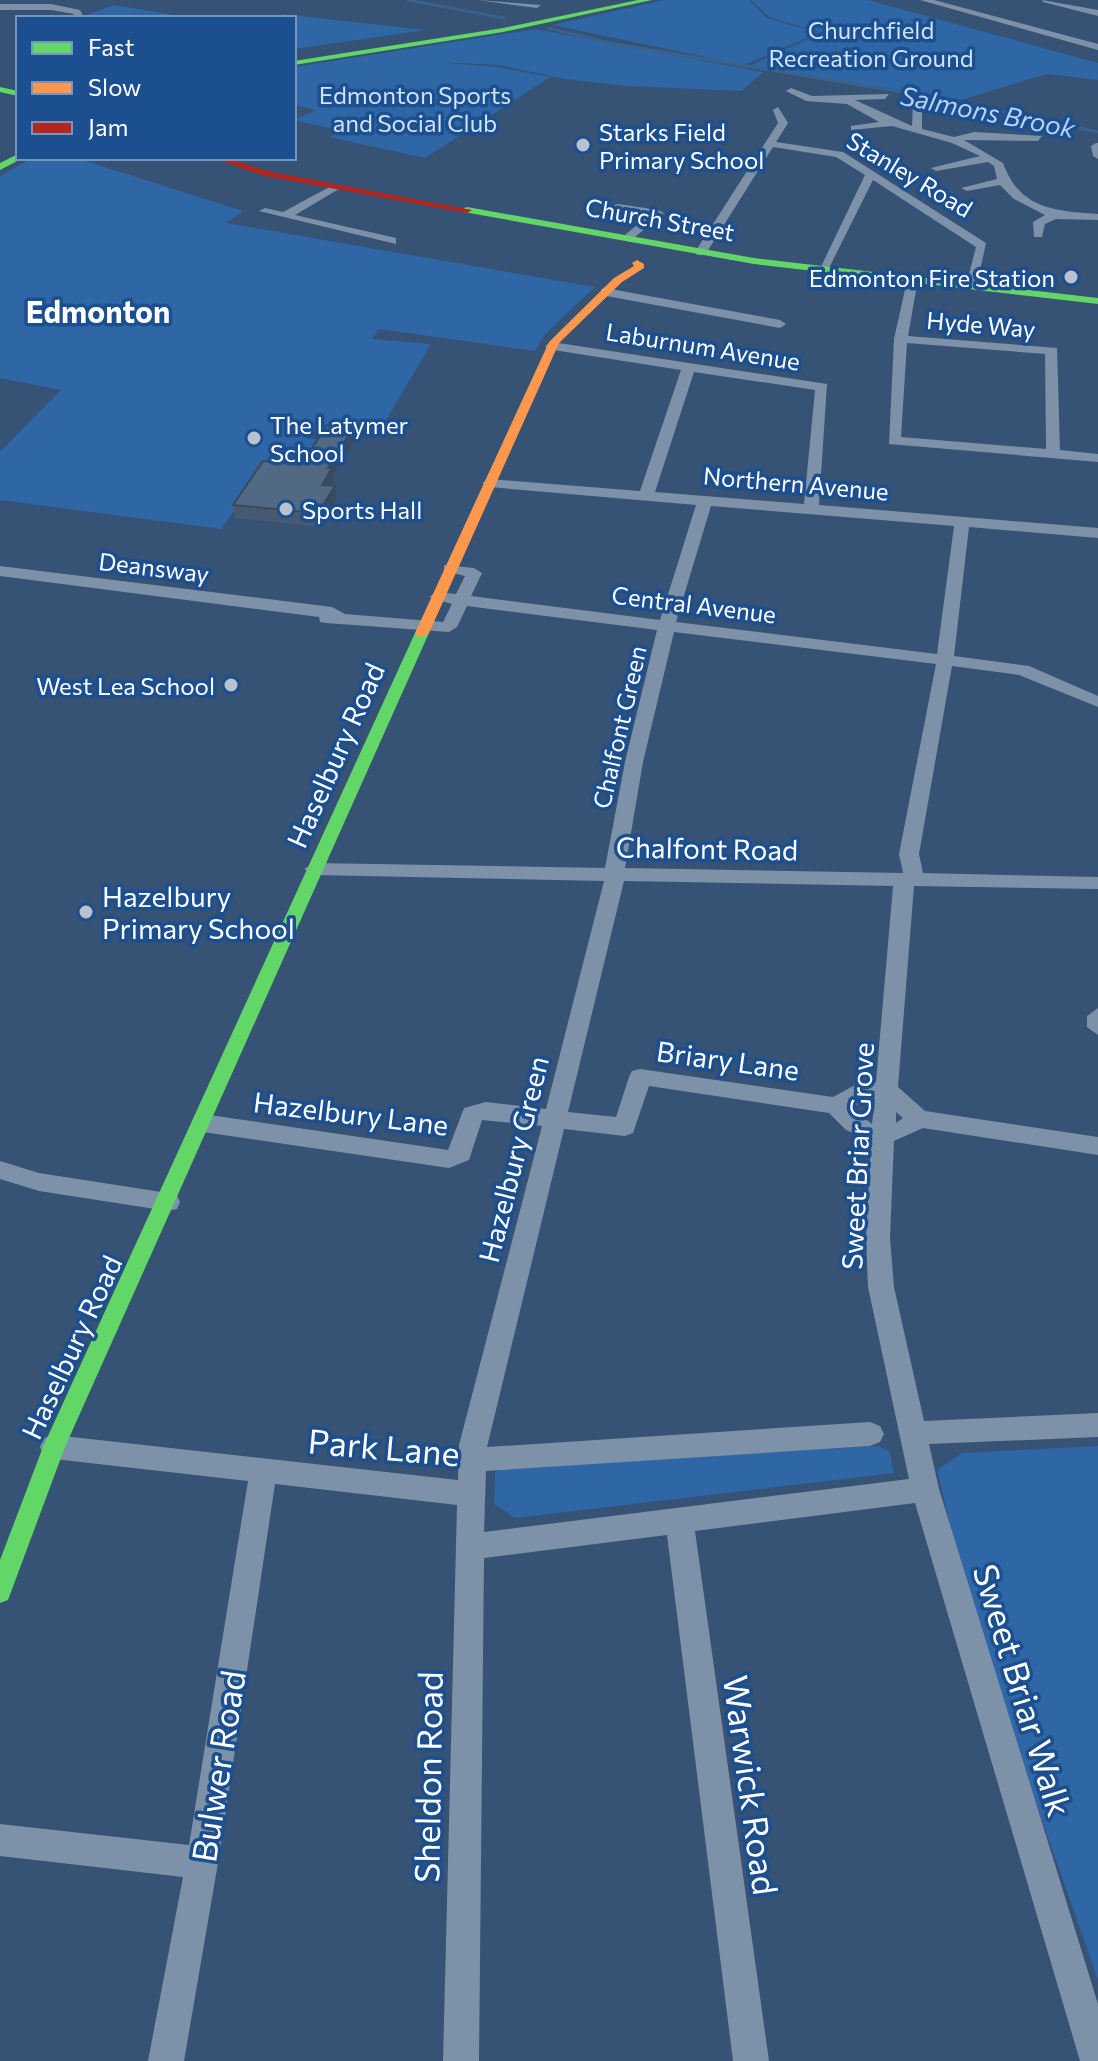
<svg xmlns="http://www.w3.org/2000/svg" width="1098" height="2061" font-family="Commissioner,sans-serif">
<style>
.green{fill:#2f66a5}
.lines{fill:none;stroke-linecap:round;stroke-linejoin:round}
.stream{stroke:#3b618d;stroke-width:3}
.street{fill:#7d92a8;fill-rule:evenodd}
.fast{fill:#63d668;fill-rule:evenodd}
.slow{fill:#ff974d;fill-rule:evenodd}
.jam{fill:#b3261e;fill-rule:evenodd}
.wall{fill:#475a72}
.shaded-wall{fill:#394a5c}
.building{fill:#526984;stroke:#394a5c;stroke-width:2}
.poi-dot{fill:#b9c2ce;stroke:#1b4f8f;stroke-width:3}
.labels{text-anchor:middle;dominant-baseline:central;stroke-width:7;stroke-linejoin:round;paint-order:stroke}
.far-park-label{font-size:24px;fill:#cfe3fa;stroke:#1b4f8f}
.far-poi-label{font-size:24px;fill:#fff;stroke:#1b4f8f;text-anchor:start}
.far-street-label{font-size:24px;fill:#fff;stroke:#1b4f8f}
.far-water-label{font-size:26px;font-style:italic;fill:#b5d3f5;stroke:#1b4f8f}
.street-label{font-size:28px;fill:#fff;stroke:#1b4f8f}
.poi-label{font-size:28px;fill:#fff;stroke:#1b4f8f;text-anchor:start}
.far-district-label{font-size:30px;font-weight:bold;fill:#fff;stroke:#1b4f8f}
.near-street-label{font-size:34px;fill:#fff;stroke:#1b4f8f}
</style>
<rect width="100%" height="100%" fill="#365274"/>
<g class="green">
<path d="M664 0H749L767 18 819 33 744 65 552 25Z"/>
<path d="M751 0H868L1098 63V80L1047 74 961 100 749 66 822 33 769 17Z"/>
<path d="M114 5 193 18H79Z"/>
<path d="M282 14 426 30 294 49V18H275Z"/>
<path d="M536 29 763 72 742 91 627 86 565 79 499 65 436 62 498 67 550 77 425 158 329 137 342 131 294 120 316 110 294 105V67Z"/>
<path d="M32 158H76L243 211 226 223 595 287 546 333 535 351 379 329 372 339 431 344 379 432 315 426 307 438 324 440 300 477 261 473 221 529 0 500V452L61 390 0 378V176Z"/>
<path d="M878 1446 889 1451 894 1473 515 1518 494 1504 495 1472 506 1467Z"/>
<path d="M1098 1446V1980L977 1635 937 1470 962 1453Z"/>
</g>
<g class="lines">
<g class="stream">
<path d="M408 0 504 18"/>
<path d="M548 28 610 43 943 99 1098 132"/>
</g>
<g class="street">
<path d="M477 0 541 5 537 8Z"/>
<path d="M920 0H934L1098 44V50Z"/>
<path d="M1042 0 1098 10V16L1043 2Z"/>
<path d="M0 4H51L80 10 83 16 70 18 74 14 51 10H0Z"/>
<path d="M791 88 812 96 889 94 885 99 855 100 912 126 913 103 922 101V129L954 137 974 132 1042 136 1038 141 964 140 1003 163C1020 209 1053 211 1098 214V220L1056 219 1045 224 1042 237H1034L1033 222 1045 215 1014 199 1000 185 967 191 961 188 997 179 994 166 988 162 936 171 931 168 980 156 952 143 892 126 851 130V126L879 122 847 104 806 101 786 91Z"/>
<path d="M778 107 788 123 776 142 843 152 986 243 976 289 966 286 976 247 873 180 828 270 818 273 865 175 836 157 773 147 705 255H697L695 252 778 123 773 110Z"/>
<path d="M1096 143H1098V159L1093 156 1091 146Z"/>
<path d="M335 184 339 189 295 215 396 238V244L259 211 265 208 283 212Z"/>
<path d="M618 204 658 210 664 213 629 242 623 238 625 235 649 215 614 209V205Z"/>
<path d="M908 276 918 279 908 336 1057 348 1060 450 1098 454V462L889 444 894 339ZM907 343 1045 354 1046 449 901 437Z"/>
<path d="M605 288 780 320 786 324 780 328 601 295V289Z"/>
<path d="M552 342 827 384 819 505 1098 528V538L969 527 954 656 1029 666 1098 696V707L1019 675 952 666 919 854 923 873 1098 877V889L914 886 898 1087 925 1111 1098 1137V1155L923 1128 894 1141 890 1238 894 1287 924 1421 1098 1413V1437L929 1444 939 1489 1098 2004V2061H1080L915 1503 695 1531 769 2061H733L667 1535 484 1558 479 2061H443L457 1505 275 1484 218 1863 184 2061H148L183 1877 0 1856V1824L189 1845 248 1481 54 1459 44 1456 40 1447 44 1438 54 1435 458 1480 459 1445 542 1126 482 1120 469 1160 449 1168 203 1132 195 1129 191 1123 195 1117 203 1114 448 1150 464 1108 486 1102 546 1109 604 881 314 875 304 869 314 863 605 868 625 762 657 630 467 606 457 627 449 632 326 623 320 622 319 617 0 576V566L332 607 345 614 443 622 452 604 429 597 437 592 456 594 465 576 444 571V565L474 568 482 573 471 596 660 620 696 505 489 487 482 483 489 479 640 491 681 370 547 349 545 346ZM694 372 815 390 804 504 655 492ZM711 506 954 526 937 654 676 622ZM674 632 936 664 899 854 903 873 625 868 643 762ZM624 881 893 886 876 1082 859 1083 833 1097 640 1069 632 1071 629 1077 616 1117 568 1112ZM649 1086 829 1113 846 1130 871 1141 866 1238 868 1287 909 1479 484 1532 486 1471 870 1446 880 1442 884 1434 880 1426 870 1422 487 1447 564 1129 625 1136 633 1133ZM870 1098 875 1099 872 1124 851 1108ZM896 1112 903 1118 896 1123Z"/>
<path d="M1098 1008V1035L1087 1027V1016Z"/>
<path d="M0 1161 39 1173 168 1193 177 1195 180 1202 177 1209 168 1211 39 1191 0 1179Z"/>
</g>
<g class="fast">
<path d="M638 0H652L503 32 294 65V61L503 28Z"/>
<path d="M0 87 18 91V96L0 92Z"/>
<path d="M18 154 21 159 0 170V163Z"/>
<path d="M467 207 754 258 1098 298V304L754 264 464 212V208Z"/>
<path d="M422 629 429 633 65 1447 8 1600 0 1603V1560L43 1447 415 633Z"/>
</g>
<path class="slow" d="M637 260 644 264V268L622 282 559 343 429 633 422 637 417 636 415 633 549 342 614 278 634 266 632 263Z"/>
<path class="jam" d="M213 158H226L267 171 472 210 467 213 265 176Z"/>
</g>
<path class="wall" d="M354 441 333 475 334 482 331 486H335L336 500 320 527 235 518 233 505 301 465Z"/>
<g class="shaded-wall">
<path d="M353 428 354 441 333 475 334 482 323 499 322 485 328 468Z"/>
<path d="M335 486 336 500 320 527 318 513Z"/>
</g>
<path class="building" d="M327 425 353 428 328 468H332L322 485 335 486 318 513 233 505 263 461 301 465Z"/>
<g class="poi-dot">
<circle cx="583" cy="145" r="8"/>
<circle cx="1071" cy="277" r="8"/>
<circle cx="254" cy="438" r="8"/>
<circle cx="286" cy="509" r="8"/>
<circle cx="231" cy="685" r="8"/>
<circle cx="86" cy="912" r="8"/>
</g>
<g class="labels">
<g class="far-park-label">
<text x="871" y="29">Churchfield<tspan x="871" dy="28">Recreation Ground</tspan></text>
<text x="415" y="94">Edmonton Sports<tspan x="415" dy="28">and Social Club</tspan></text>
</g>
<g class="far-poi-label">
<text x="599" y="131">Starks Field<tspan x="599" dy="28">Primary School</tspan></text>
<text x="1055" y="277" text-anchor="end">Edmonton Fire Station</text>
<text x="270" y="424">The Latymer<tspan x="270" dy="28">School</tspan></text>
<text x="302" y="509">Sports Hall</text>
<text x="215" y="685" text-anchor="end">West Lea School</text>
</g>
<g class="far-street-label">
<text transform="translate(910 174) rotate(31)">Stanley Road</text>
<text transform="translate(660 219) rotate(10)">Church Street</text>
<text transform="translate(981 324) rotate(5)">Hyde Way</text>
<text transform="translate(703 346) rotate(9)">Laburnum Avenue</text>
<text transform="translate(796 483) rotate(5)">Northern Avenue</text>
<text transform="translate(154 567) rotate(7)">Deansway</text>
<text transform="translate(694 604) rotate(7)">Central Avenue</text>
<text transform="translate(619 727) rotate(-77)">Chalfont Green</text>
</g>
<g class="far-water-label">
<text transform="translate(988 111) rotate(11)">Salmons Brook</text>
</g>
<g class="street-label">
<text transform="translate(335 755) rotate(-66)">Haselbury Road</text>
<text transform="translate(707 848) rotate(1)">Chalfont Road</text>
<text transform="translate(728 1060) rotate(8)">Briary Lane</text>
<text transform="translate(351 1113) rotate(7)">Hazelbury Lane</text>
<text transform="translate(857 1156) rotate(-87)">Sweet Briar Grove</text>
<text transform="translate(513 1159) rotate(-76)">Hazelbury Green</text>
<text transform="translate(71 1347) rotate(-65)">Haselbury Road</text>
</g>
<g class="poi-label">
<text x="102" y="896">Hazelbury<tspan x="102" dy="32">Primary School</tspan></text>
</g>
<g class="far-district-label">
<text x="98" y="310">Edmonton</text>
</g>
<g class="near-street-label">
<text transform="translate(384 1446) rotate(5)">Park Lane</text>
<text transform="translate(1024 1690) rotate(73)">Sweet Briar Walk</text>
<text transform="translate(217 1766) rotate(-81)">Bulwer Road</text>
<text transform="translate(427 1777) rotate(-89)">Sheldon Road</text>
<text transform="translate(752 1785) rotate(82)">Warwick Road</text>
</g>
</g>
<rect x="16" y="16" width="280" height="144" fill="#1b4f8f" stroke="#7695bc" stroke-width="2"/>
<rect x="32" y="42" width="40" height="12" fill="#63d668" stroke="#7695bc" stroke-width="2"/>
<text x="88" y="56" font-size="24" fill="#ffffff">Fast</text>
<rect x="32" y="82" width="40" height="12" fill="#ff974d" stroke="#7695bc" stroke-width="2"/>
<text x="88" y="96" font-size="24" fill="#ffffff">Slow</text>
<rect x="32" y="122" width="40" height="12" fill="#b3261e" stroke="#7695bc" stroke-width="2"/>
<text x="88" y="136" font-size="24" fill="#ffffff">Jam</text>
</svg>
